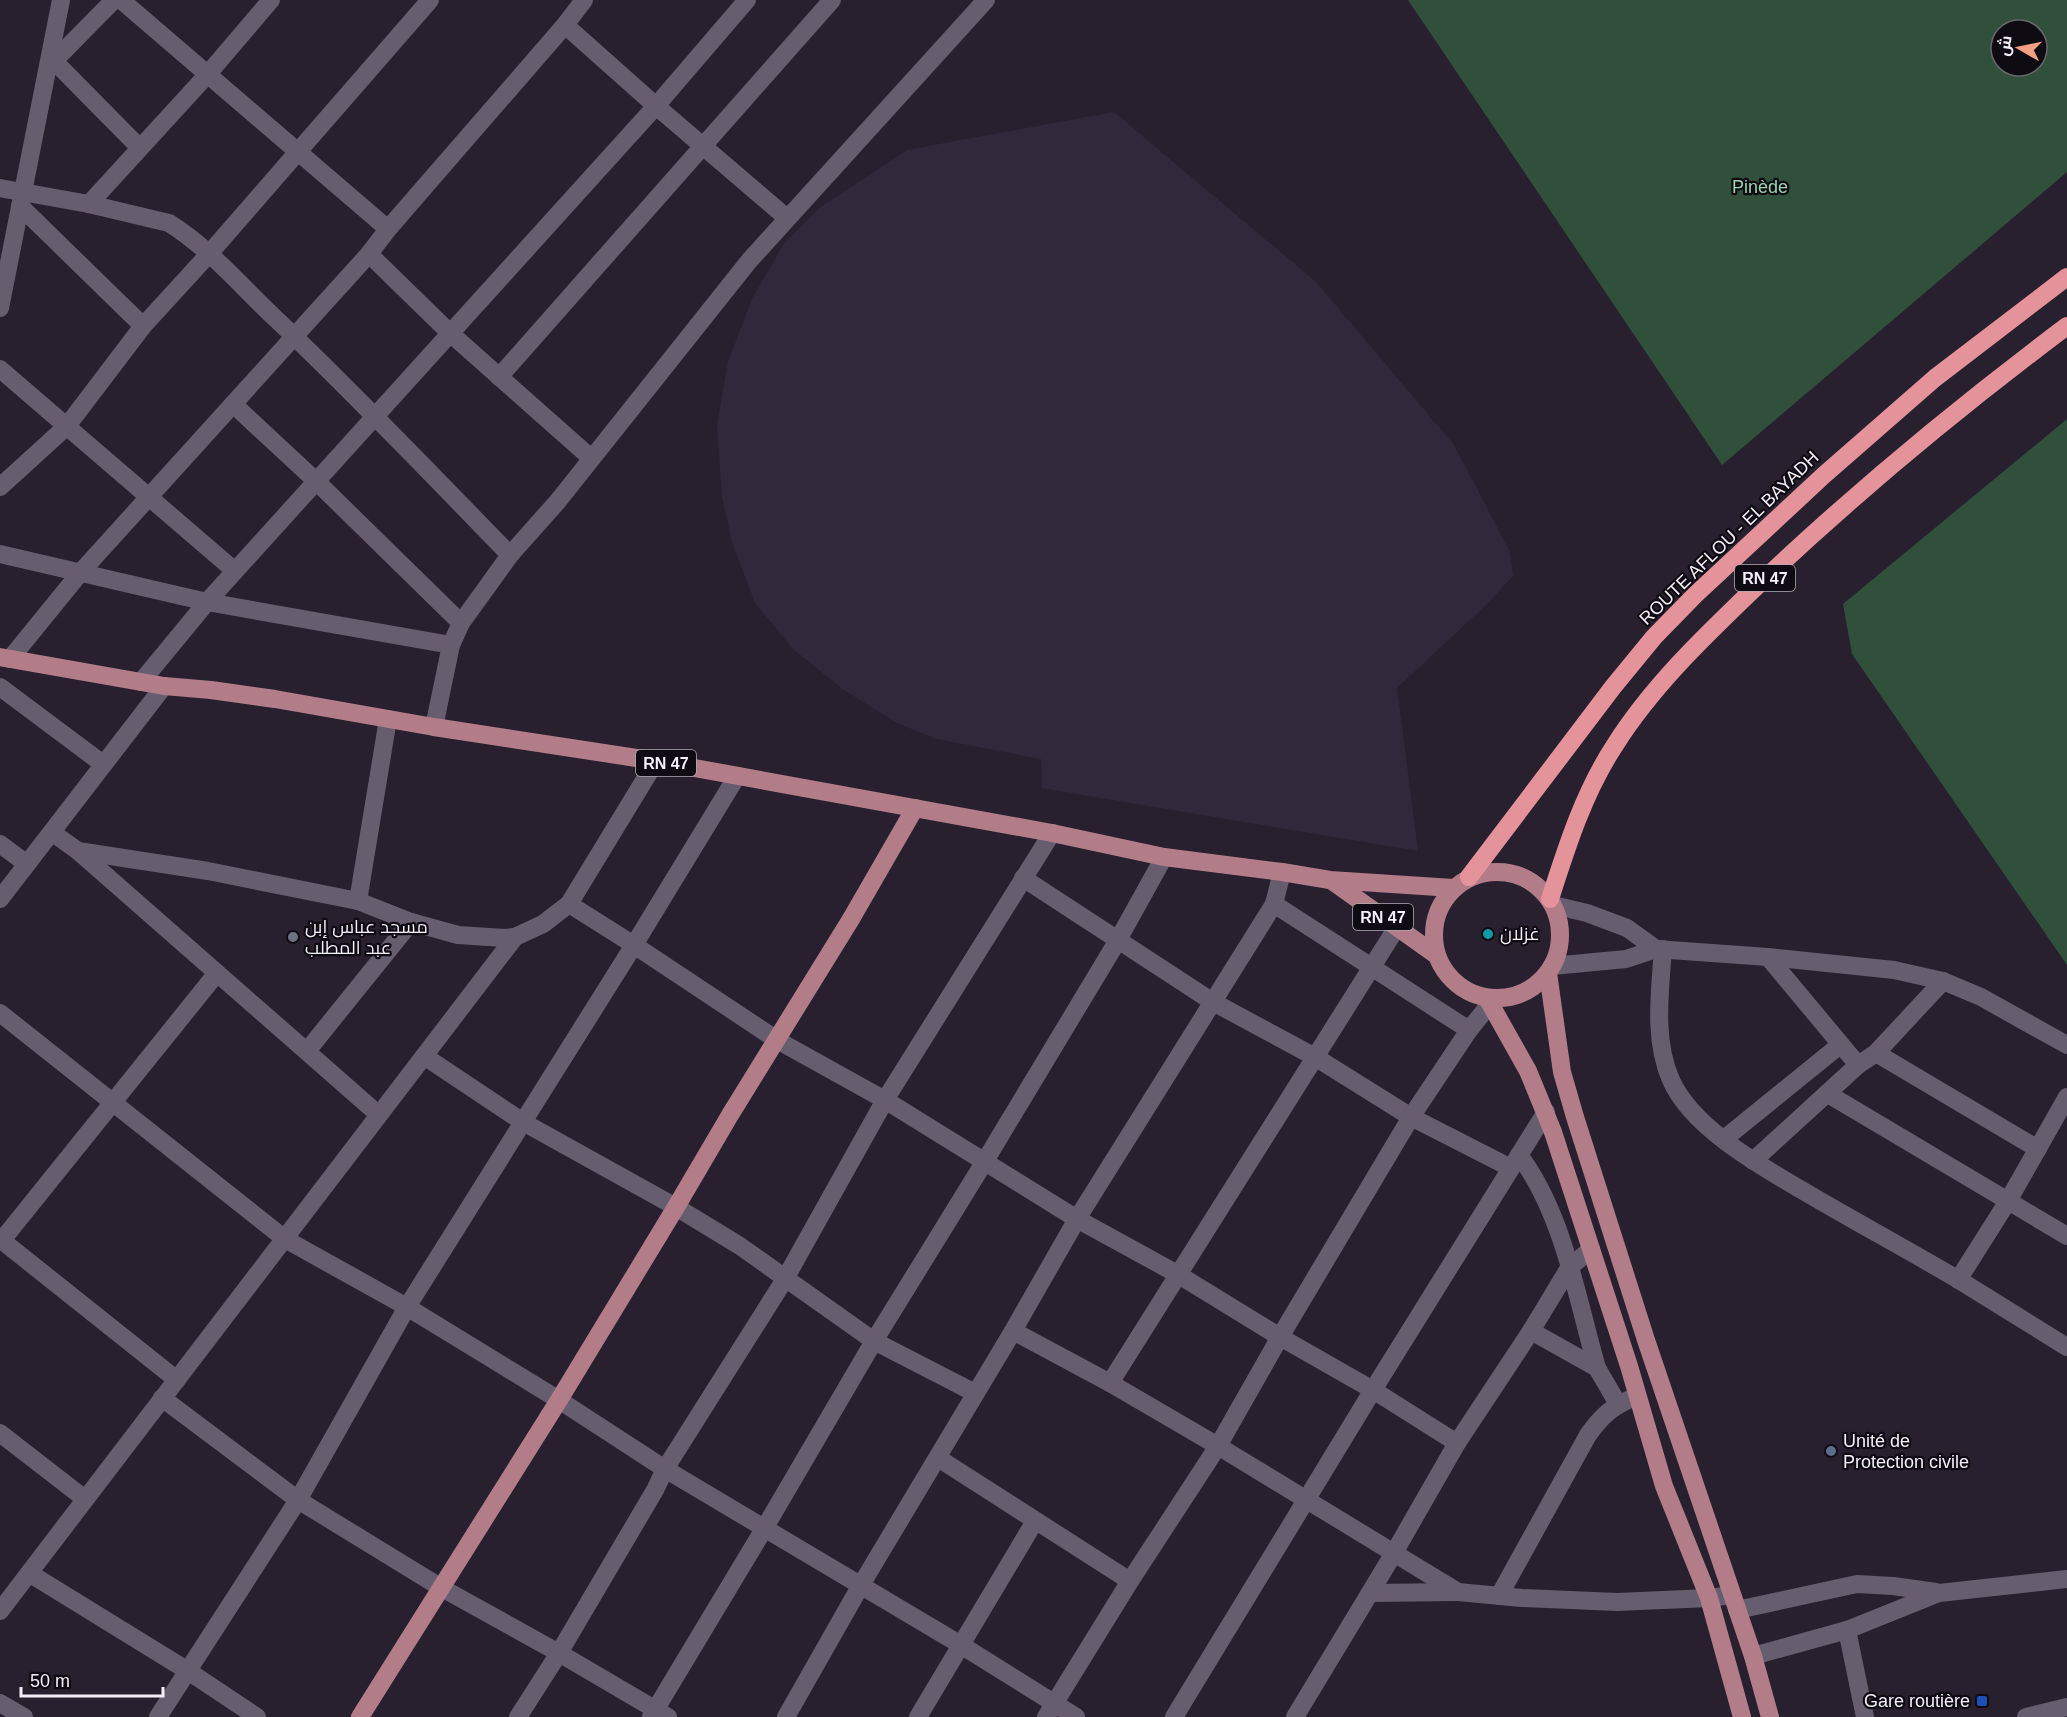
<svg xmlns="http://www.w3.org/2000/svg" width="2067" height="1717" font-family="Arial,Cairo,sans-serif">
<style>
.built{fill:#32283c}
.forest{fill:#31503c;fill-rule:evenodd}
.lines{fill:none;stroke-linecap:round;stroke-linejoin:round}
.minor{stroke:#665d6f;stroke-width:18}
.major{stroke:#b27d89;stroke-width:18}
.highway{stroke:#e5939b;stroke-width:18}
.culture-dot{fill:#0f9aa8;stroke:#0f0b12;stroke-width:2}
.worship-dot{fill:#6b7280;stroke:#0f0b12;stroke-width:2}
.service-dot{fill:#5c6f8a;stroke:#0f0b12;stroke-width:2}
.transit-dot{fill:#1a4fb4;stroke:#0f0b12;stroke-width:2}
.labels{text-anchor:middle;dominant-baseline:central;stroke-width:4.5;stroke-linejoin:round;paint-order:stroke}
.shield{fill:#0f0b12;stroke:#afaab3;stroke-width:1.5}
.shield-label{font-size:16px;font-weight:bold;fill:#f3eef8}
.park-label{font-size:18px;fill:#9bd4af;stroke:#0f0b12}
.street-label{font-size:18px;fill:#f3eef8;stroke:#0f0b12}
.poi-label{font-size:18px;fill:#f3eef8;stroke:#0f0b12;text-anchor:start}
</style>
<rect width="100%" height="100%" fill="#28202f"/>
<path class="built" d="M1114 112 1316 282 1454 445 1510 552 1513 576 1486 605 1397 688 1418 851 1042 788 1041 759 937 739 897 723 844 690 793 649 755 603 732 542 722 496 717 425 728 362 752 299 785 242 822 206 907 150Z"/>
<g class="forest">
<path d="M1408 0H2067V172L1722 465ZM2001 30H2037V66H2001Z"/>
<path d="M2067 419V965L1852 654 1843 604Z"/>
</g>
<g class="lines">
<g class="minor">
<path d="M121 0 388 229"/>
<path d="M565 25 656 106 787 218"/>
<path d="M54 61 140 148"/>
<path d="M49 66 114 0"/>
<path d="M0 188 89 204 169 223C209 248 241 286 275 318 356 395 433 476 510 555"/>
<path d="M89 204 207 75 271 0"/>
<path d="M20 206 143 326"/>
<path d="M369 254 450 333 591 458"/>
<path d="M0 308 61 0"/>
<path d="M0 369 235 571"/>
<path d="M499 377 832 0"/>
<path d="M233 404 317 482 461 623"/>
<path d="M0 487 67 426 143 326 209 254 430 0"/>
<path d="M0 554 207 602 451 645"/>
<path d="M10 659 80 573 369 254 388 229 565 25 584 0"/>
<path d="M141 682 207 602 656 106 747 0"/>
<path d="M0 687 103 764"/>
<path d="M434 727 451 645 461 623 510 555 558 501 749 261 986 0"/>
<path d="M53 833 78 851 208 871 358 901 411 922 458 935 504 938 515 937 543 924 569 904 634 945 777 1040 885 1100 1077 1219 1179 1275 1280 1337 1373 1390 1457 1443"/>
<path d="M0 844 27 864"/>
<path d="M78 851 379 1115"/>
<path d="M1023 878 1213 1002 1315 1057 1411 1117 1511 1168"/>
<path d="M0 899 164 686"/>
<path d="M358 901 388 719"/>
<path d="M569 904 656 761"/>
<path d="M1274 904 1469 1030"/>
<path d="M1553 905 1587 913 1627 928 1656 949"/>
<path d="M1663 949C1660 991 1653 1040 1671 1080 1692 1128 1761 1166 1805 1192 1856 1222 1908 1250 1959 1280 1995 1302 2031 1325 2067 1347"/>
<path d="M1768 957 1858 1065 1876 1053 1943 981"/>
<path d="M1552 966 1626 959 1656 949 1768 957 1894 970 1943 981 1981 997 2067 1045"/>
<path d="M0 1013 285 1239 407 1307 559 1400 665 1469 961 1645 1076 1717"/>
<path d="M307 1051 411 922"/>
<path d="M1876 1053 2038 1149"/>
<path d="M424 1056 523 1122 676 1207 740 1246 874 1341 975 1393"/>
<path d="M1828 1094 2067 1236"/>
<path d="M1724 1139 1840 1045"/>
<path d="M1519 1155C1563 1213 1577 1298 1597 1368"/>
<path d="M1753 1161 1858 1065"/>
<path d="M0 1239 177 1380"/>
<path d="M2 1240 217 973"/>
<path d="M1958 1280 2008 1201 2067 1097"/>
<path d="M1013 1331 1110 1383 1218 1446 1458 1592 1522 1598 1617 1602 1709 1598 1732 1595"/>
<path d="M1531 1331 1597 1368 1618 1404"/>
<path d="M1110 1383 1397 927"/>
<path d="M162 1398 298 1500 440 1587 559 1653 668 1717"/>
<path d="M0 1433 85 1499"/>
<path d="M938 1458 1130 1581"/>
<path d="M29 1573 188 1671 257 1717"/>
<path d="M1370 1593 1458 1592"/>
<path d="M1499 1596 1588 1435C1603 1414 1613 1406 1637 1396"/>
<path d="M1737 1610 1857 1584 1893 1586 1936 1592"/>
<path d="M0 1611 515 937"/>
<path d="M1847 1630 1865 1717"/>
<path d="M1753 1656 1847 1630 1939 1593 2067 1579"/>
<path d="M0 1703 24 1717"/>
<path d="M158 1717 298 1500 407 1307 634 945 737 776"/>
<path d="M518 1717 559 1653 655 1490 665 1469 785 1279 885 1100 1052 833"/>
<path d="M651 1717 764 1529 874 1341 985 1161 1118 940 1164 857"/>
<path d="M786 1717 861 1585 1013 1331 1077 1219 1274 904 1282 872"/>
<path d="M918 1717 1035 1521"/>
<path d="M1046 1717 1130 1581 1218 1446 1280 1337 1411 1117 1469 1030 1490 1004"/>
<path d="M1174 1717 1373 1390 1546 1112"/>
<path d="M1295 1717 1394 1553 1457 1443 1531 1331 1569 1268 1591 1249"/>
<path d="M2026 1717 2067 1707"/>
</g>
<g class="major">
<path d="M0 657 164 686 211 690 275 699 434 727 656 761 1052 833 1164 857 1282 872 1330 880 1453 888"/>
<circle cx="1497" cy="935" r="63"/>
<path d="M1332 881 1436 955"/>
<path d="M1548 973 1562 1072 1575 1117 1646 1340 1753 1656 1770 1717"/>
<path d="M1487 998 1528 1071 1553 1132 1629 1366 1664 1486 1709 1598 1742 1717"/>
<path d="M360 1717 559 1400 676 1207 730 1115 851 919 915 808"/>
</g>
<g class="highway">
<path d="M1469 877 1613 687 1654 637 1695 595 1824 475 1935 378 2067 277"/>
<path d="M1550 899C1567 846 1584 792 1615 745 1653 685 1706 635 1757 586 1855 493 1959 407 2067 326"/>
</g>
</g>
<circle class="culture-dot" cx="1488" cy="934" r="6"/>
<circle class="worship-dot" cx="293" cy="937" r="6"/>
<circle class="service-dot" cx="1831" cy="1451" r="6"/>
<rect class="transit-dot" x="1976" y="1695" width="12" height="12" rx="3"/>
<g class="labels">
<g class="shield">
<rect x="1735" y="565" width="60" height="26" rx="4.5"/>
<rect x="636" y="750" width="60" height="26" rx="4.5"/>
<rect x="1353" y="904" width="60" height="26" rx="4.5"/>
</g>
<g class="shield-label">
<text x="1765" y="578">RN 47</text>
<text x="666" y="763">RN 47</text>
<text x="1383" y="917">RN 47</text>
</g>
<g class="park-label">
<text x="1760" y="187">Pinède</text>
</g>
<g class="street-label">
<text transform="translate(1729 538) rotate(-44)">ROUTE AFLOU - EL BAYADH</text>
</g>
<g class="poi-label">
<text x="305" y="927">مسجد عباس إبن<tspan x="305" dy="21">عبد المطلب</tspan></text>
<text x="1500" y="934">غزلان</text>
<text x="1843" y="1441">Unité de<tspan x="1843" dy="21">Protection civile</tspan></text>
<text x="1970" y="1701" text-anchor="end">Gare routière</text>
</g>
</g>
<g transform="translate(2019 48) rotate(279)"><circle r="28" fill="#0f0b12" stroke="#6a666e" stroke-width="1.5"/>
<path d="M0-4.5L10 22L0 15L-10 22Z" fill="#f39f84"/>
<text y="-9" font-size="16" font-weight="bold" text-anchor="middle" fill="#f3eef8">ش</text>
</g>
<path d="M21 1687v9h142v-9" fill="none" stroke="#f3eef8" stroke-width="3"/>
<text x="30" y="1687" font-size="18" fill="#f3eef8" stroke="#0f0b12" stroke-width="4.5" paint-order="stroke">50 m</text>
</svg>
